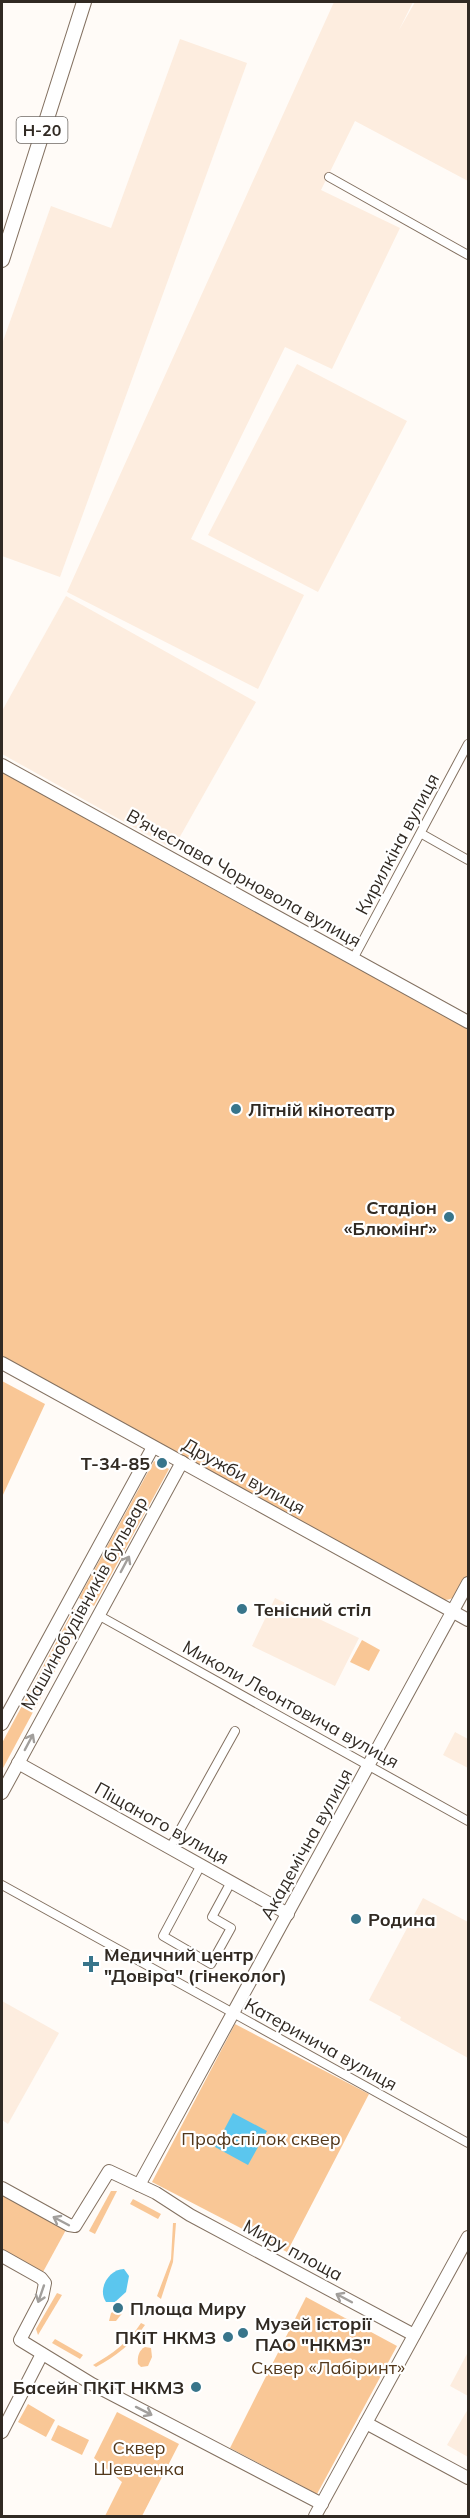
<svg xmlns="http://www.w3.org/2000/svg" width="470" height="2518" font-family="Mulish,sans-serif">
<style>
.built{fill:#fdeddf}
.green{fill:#f9c796}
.water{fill:#5bc6ee}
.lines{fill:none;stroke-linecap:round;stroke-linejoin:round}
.street-casing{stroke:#837161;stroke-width:10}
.secondary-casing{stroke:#837161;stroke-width:14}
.primary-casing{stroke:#837161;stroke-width:16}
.street{stroke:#fff;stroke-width:8}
.secondary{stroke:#fff;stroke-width:12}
.primary{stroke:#fff;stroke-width:14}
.oneway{stroke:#a29f9c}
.poi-dot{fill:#38758b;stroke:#fff;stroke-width:2}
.labels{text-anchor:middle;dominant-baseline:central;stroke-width:4.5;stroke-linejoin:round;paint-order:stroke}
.shield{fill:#fff;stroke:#6f6a65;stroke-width:1.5}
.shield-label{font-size:16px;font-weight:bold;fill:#312a23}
.street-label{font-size:18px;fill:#312a23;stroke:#fff}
.poi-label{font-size:18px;font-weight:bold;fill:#312a23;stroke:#fff;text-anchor:start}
.park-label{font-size:18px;fill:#53381b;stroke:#fff}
</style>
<rect width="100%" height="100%" fill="#fffbf7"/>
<g class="built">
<path d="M334 2H413L399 30 415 2H468V181L355 121 321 190 400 228 332 369 285 347 191 539 304 595 258 689 67 592Z"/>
<path d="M180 39 247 63 60 577 2 556V344L51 206 111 228Z"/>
<path d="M297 364 407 421 318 592 208 535Z"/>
<path d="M66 596 256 702 173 849 2 754V711Z"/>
<path d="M275 1598 359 1638 335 1686 252 1646Z"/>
<path d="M455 1732 468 1739V1768L443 1755Z"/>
<path d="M423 1898 468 1922V2058L400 2020 401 2017 369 2000Z"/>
<path d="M2 2001 59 2033 8 2124 2 2120Z"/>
<path d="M468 2352V2396L450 2386Z"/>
<path d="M468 2409V2457L447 2445Z"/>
</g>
<g class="green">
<path d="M2 772 468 1029V1575C462 1586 458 1600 444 1600L2 1357Z"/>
<path d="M2 1381 45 1404 2 1497Z"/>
<path d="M154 1461 169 1469 94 1606 79 1598Z"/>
<path d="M74 1609 85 1615 2 1770V1743Z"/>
<path d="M362 1640 380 1650 369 1671 350 1662Z"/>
<path d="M235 2024 369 2094 287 2252 152 2182Z"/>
<path d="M111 2191H117L95 2234 89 2231Z"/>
<path d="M2 2192 67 2228 43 2272 2 2250Z"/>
<path d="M133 2199 161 2214 158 2219 130 2204Z"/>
<path d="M173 2223H176L173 2262 161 2299 157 2296 171 2259Z"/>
<path d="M57 2293 62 2295 38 2335 36 2329Z"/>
<path d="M306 2297 397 2346 317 2494 230 2448Z"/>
<path d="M121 2307 124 2311 116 2321H109L111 2313Z"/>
<path d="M141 2323 145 2325C133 2343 115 2357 96 2367L93 2365C112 2354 129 2342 141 2323Z"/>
<path d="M55 2339 83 2355 80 2359 52 2343Z"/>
<path d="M145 2347 151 2348 152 2357 148 2366 141 2367 138 2364C137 2357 139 2350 145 2347Z"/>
<path d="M28 2404 55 2420 46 2437 18 2422Z"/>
<path d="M117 2412 179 2444 142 2516H105L122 2482 94 2458Z"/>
<path d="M58 2425 89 2440 82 2455 51 2440Z"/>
</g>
<g class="water">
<path d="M233 2113 267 2131 248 2165 215 2147Z"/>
<path d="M124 2269 129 2276 126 2292 115 2302H106C97 2289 109 2269 124 2269Z"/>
</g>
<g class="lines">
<g class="street-casing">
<g id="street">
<path d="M329 177 468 255"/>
<path d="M422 834 468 860"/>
<path d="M353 959 468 744"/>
<path d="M98 1615 468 1821"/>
<path d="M170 1848 235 1731"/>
<path d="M201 1865 163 1936 211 1964 231 1928 212 1917 231 1882"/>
<path d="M2 1885 468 2143"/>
</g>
</g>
<g class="secondary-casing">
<g id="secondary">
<path d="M2 765 468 1022"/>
<path d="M2 1363 468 1620"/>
<path d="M2 1724 153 1447"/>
<path d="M18 1763 288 1914"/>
<path d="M2 1793 182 1462"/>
<path d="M139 2185 468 1583"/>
<path d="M2 2188 69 2225 75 2226 109 2171 156 2193 190 2215 414 2335"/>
<path d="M2 2256 41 2278 45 2283 42 2298 20 2340 92 2384 322 2504"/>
<path d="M366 2423 468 2478"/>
<path d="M2 2432 42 2354"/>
<path d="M315 2516 468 2237"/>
</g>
</g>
<g class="primary-casing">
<path id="primary" d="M2 260 84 2"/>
</g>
<use href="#street" class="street"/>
<use href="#secondary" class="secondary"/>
<use href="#primary" class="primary"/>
</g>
<defs><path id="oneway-shaft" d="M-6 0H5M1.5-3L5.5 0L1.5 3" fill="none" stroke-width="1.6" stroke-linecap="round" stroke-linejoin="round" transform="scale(1.5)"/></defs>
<g class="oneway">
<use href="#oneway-shaft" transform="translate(125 1564) rotate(-62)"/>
<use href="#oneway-shaft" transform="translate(29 1742) rotate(-62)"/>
<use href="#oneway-shaft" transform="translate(61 2221) rotate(-152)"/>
<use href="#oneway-shaft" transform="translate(41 2294) rotate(109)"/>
<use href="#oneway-shaft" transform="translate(344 2298) rotate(-152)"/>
<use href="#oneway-shaft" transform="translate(144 2411) rotate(27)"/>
</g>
<g class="poi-dot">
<circle cx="236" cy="1109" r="6"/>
<circle cx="449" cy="1217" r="6"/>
<circle cx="162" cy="1463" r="6"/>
<circle cx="242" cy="1609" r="6"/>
<circle cx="356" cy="1919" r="6"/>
<path d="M88 1955h6v6h6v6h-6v6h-6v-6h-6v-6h6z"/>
<circle cx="118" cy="2308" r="6"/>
<circle cx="243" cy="2333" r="6"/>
<circle cx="228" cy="2337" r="6"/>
<circle cx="196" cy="2387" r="6"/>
</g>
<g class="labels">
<rect class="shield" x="16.5" y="117" width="51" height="26" rx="4.5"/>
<g class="shield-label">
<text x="42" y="130">Н-20</text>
</g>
<g class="street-label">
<text transform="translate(397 844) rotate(-62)">Кирилкіна вулиця</text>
<text transform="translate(244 878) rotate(29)">В'ячеслава Чорновола вулиця</text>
<text transform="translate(244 1476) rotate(29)">Дружби вулиця</text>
<text transform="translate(84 1603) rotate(-61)">Машинобудівників бульвар</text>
<text transform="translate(291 1704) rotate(29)">Миколи Леонтовича вулиця</text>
<text transform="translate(162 1823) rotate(29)">Піщаного вулиця</text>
<text transform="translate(306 1844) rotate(-61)">Академічна вулиця</text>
<text transform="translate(321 2044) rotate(29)">Катеринича вулиця</text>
<text transform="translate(293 2250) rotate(28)">Миру площа</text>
</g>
<g class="poi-label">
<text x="248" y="1109">Літній кінотеатр</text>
<text x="437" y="1207" text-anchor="end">Стадіон<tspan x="437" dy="21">«Блюмінґ»</tspan></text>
<text x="150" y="1463" text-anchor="end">Т-34-85</text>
<text x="254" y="1609">Тенісний стіл</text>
<text x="368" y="1919">Родина</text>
<text x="104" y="1954">Медичний центр<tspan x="104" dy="21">"Довіра" (гінеколог)</tspan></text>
<text x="130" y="2308">Площа Миру</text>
<text x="255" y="2323">Музей історії<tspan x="255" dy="21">ПАО "НКМЗ"</tspan></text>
<text x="216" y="2337" text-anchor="end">ПКіТ НКМЗ</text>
<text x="184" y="2387" text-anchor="end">Басейн ПКіТ НКМЗ</text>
</g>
<g class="park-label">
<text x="261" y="2138">Профспілок сквер</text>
<text x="328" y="2367">Сквер «Лабіринт»</text>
<text x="139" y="2447">Сквер<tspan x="139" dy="21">Шевченка</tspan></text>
</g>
</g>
<rect width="470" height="2518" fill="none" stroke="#312a23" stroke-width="6"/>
</svg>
